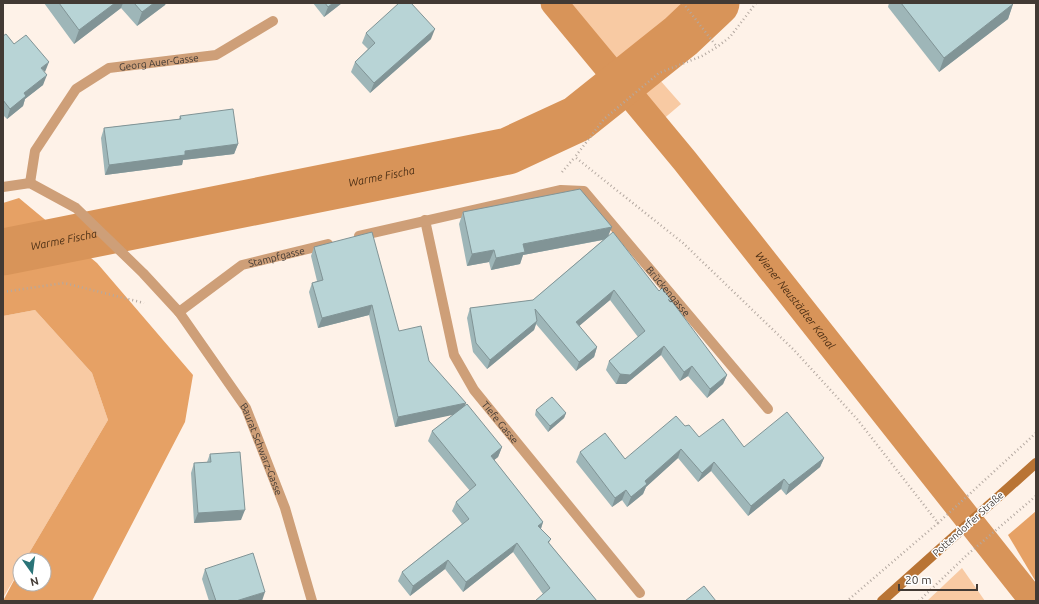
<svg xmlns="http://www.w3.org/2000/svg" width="1039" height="604" font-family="Ubuntu,sans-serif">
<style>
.green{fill:#f8caa3}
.forest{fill:#e6a165}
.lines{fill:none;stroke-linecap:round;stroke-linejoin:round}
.canal{stroke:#d89459;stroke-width:27}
.river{stroke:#d89459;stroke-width:47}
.path{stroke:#b4a9a1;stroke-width:2.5;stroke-dasharray:1 3;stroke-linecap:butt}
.street{stroke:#ce9f78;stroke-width:10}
.secondary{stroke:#b97434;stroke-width:10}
.wall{fill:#9eb6b8}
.shaded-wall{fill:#819496}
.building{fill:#b8d4d6;stroke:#819496}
.labels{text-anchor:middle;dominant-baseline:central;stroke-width:3;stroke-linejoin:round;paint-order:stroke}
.street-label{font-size:10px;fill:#423a34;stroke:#fff}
.water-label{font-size:11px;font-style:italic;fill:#4c2f15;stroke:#fff}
</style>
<rect width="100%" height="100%" fill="#fef2e8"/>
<g class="green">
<path d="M568 3H693L700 11 636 53 681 104 661 121Z"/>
<path d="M35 310 92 373 108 420 25 560H20V569L3 598V316Z"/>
<path d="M962 568 985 601H927Z"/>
</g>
<g class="forest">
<path d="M19 198 97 263 193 375 185 422 92 601H3L20 569V584H44V560H25L108 420 92 373 35 310 3 316V203Z"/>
<path d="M1036 511V582L1008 535Z"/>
</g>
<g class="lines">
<path class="canal" id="s1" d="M554 3 685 161 1033 601"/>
<path class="river" id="s2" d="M3 252 508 151 577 119 681 36 716 3"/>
<g class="path">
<path d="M683 3 717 47"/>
<path d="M756 3 730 37 717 47 702 56 659 73 604 119 575 157 683 243 794 350 857 419 938 523 847 601"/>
<path d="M562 172 575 157"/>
<path d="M3 292 64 283 144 303"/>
<path d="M938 523 1036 433"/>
<path d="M919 601 968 554 1036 496"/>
</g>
<g class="street">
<path id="s3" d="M30 183 35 151 76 89 109 68 216 55 273 21"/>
<path id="s4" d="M3 187 30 183 76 208 143 273 179 312 242 265 328 244"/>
<path id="s5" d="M425 220 454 355 474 390 640 593"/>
<path id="s6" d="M359 236 561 190 584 191 768 409"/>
<path id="s7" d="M179 312 246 408 285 508 312 601"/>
</g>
<path class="secondary" d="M882 601 1036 463"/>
</g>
<g class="wall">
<path d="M44 3H166L165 5 137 26 121 8 74 44Z"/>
<path d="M313 3H342L324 17Z"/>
<path d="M889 3H1012L1013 4 1008 19 939 72 888 7Z"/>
<path d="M366 33 431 39 370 93 351 72 355 62 368 49 362 43Z"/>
<path d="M3 36 14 44 45 73 43 85 25 99 23 106 7 119 3 115Z"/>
<path d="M180 116 238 144 234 154 183 160 182 165 105 175 101 138 104 128 179 119Z"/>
<path d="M463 212 609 235 727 375 723 384 707 398 688 376 680 381 661 355 626 384H616L606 370 609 361 638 337 610 300 579 326 597 347 594 357 576 371 536 324 534 330 487 369 473 352 467 318 470 308 533 300 603 240 523 255 520 264 491 270 489 262 467 266 459 224Z"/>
<path d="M314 247 399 331 429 361 465 406 502 447 498 457 494 460 543 522 541 529 551 539 549 543 597 601 543 594 513 552 463 592 445 569 410 596 398 581 402 572 462 524 452 511 456 502 470 491 428 441 432 431 454 414 395 427 369 315 318 328 309 292 312 283 317 281 311 256Z"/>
<path d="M536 410 566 413 564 418 548 432 535 415Z"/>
<path d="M685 426 699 437 744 447 824 458 820 467 786 495 781 489 748 516 711 471 698 482 678 458 646 487 643 494 627 507 622 500 612 507 576 462 580 452 625 459Z"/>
<path d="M210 454 241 520 194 523 191 473 194 463 207 462Z"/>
<path d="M205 569 262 601H209L202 579Z"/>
</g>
<g class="shaded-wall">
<path d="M115 3H123L121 8 74 44 79 30Z"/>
<path d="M154 3H166L165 5 137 26 142 12Z"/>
<path d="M333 3H342L324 17 328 7Z"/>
<path d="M1013 4 1008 19 939 72 944 58Z"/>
<path d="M435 29 431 39 370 93 374 83Z"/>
<path d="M49 62 45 72 41 68Z"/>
<path d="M47 75 43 85 25 99 23 106 7 119 10 109 24 93Z"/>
<path d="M238 144 234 154 183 160 182 165 105 175 109 165 185 151Z"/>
<path d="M612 227 607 239 523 255 520 264 491 270 496 258 523 244Z"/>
<path d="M494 250 489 262 467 266 472 254Z"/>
<path d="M614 290 610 300 572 332 576 322Z"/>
<path d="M372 305 369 315 318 328 322 318Z"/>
<path d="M537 321 534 330 487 369 490 360Z"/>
<path d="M664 346 661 355 626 384H616L620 374Z"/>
<path d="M597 347 594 357 576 371 579 362Z"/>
<path d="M692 366 688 376 680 381 684 372Z"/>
<path d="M727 375 723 384 707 398 710 389Z"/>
<path d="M466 403 462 413 395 427 398 417Z"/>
<path d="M566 413 564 418 548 432 550 426Z"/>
<path d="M502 447 498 457 488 465 491 456Z"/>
<path d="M681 449 678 458 646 487 643 494 627 507 631 497 645 481Z"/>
<path d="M824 458 820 467 786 495 789 485Z"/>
<path d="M714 462 711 471 698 482 702 473Z"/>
<path d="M784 479 781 489 748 516 751 506Z"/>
<path d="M626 490 622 500 612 507 615 498Z"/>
<path d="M245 510 241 520 194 523 198 513Z"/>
<path d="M543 522 540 531 538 526Z"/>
<path d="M517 543 513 552 463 592 466 582Z"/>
<path d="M448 560 445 569 410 596 413 586Z"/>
<path d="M265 592 262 601H236Z"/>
</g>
<g class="building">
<path d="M59 3H115L79 30Z"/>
<path d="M134 3H154L142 12Z"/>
<path d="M325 3H333L328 7Z"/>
<path d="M399 3H411L435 29 374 83 355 62 375 43 366 33Z"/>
<path d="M901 3H1012L1013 4 944 58Z"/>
<path d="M6 34 14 44 26 35 49 62 41 68 47 75 24 93 26 96 10 109 3 100V36Z"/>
<path d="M233 109 238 144 185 151V155L109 165 104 128 181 119 180 116Z"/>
<path d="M580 189 612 227 523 244 525 252 496 258 494 250 472 254 463 212Z"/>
<path d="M372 232 399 331 421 326 429 361 466 403 398 417 372 305 322 318 312 283 323 280 314 247Z"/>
<path d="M613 232 659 291 662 288 727 375 710 389 692 366 684 372 664 346 630 375 620 374 609 361 645 331 614 290 576 322 597 347 579 362 535 309 537 321 490 360 476 343 470 308 533 300Z"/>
<path d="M552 397 566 413 550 426 536 410Z"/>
<path d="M467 404 502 447 491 456 543 522 538 526 551 539 548 542 597 601H535L550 588 517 543 466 582 448 560 413 586 402 572 469 519 456 502 476 485 432 431Z"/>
<path d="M787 412 824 458 789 485 784 479 751 506 714 462 702 473 681 449 645 481 647 484 631 497 626 490 615 498 580 452 605 433 625 459 676 416 685 426 689 425 699 437 723 419 744 447Z"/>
<path d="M240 452 245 510 198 513 194 463 211 462 210 454Z"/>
<path d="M253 553 265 592 236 601H216L205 569Z"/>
<path d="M704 586 716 601H685Z"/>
</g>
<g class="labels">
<g class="street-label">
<text stroke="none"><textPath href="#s3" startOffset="196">Georg Auer-Gasse</textPath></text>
<text stroke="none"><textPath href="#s4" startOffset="340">Stampfgasse</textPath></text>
<text stroke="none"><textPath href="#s6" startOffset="361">Brückengasse</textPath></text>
<text stroke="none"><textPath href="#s5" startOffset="220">Tiefe Gasse</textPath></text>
<text stroke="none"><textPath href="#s7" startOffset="161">Baurat Schwarz-Gasse</textPath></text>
<text transform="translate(968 524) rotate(-42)">Pottendorfer Straße</text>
</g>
<g class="water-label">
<text stroke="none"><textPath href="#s2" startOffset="386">Warme Fischa</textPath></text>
<text stroke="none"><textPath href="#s2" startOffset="62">Warme Fischa</textPath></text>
<text stroke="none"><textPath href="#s1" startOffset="383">Wiener Neustädter Kanal</textPath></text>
</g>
</g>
<rect width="1039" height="604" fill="none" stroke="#423a34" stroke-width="8"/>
<g transform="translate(32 572) rotate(166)"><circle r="19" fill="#ffffff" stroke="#b3b0ae"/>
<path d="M0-3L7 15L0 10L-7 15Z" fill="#2a7478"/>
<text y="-6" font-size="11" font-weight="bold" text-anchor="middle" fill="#423a34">N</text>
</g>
<path d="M899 584v6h78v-6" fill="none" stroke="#423a34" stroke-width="2"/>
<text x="905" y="584" font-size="12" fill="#423a34" stroke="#ffffff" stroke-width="3" paint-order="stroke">20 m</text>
</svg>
